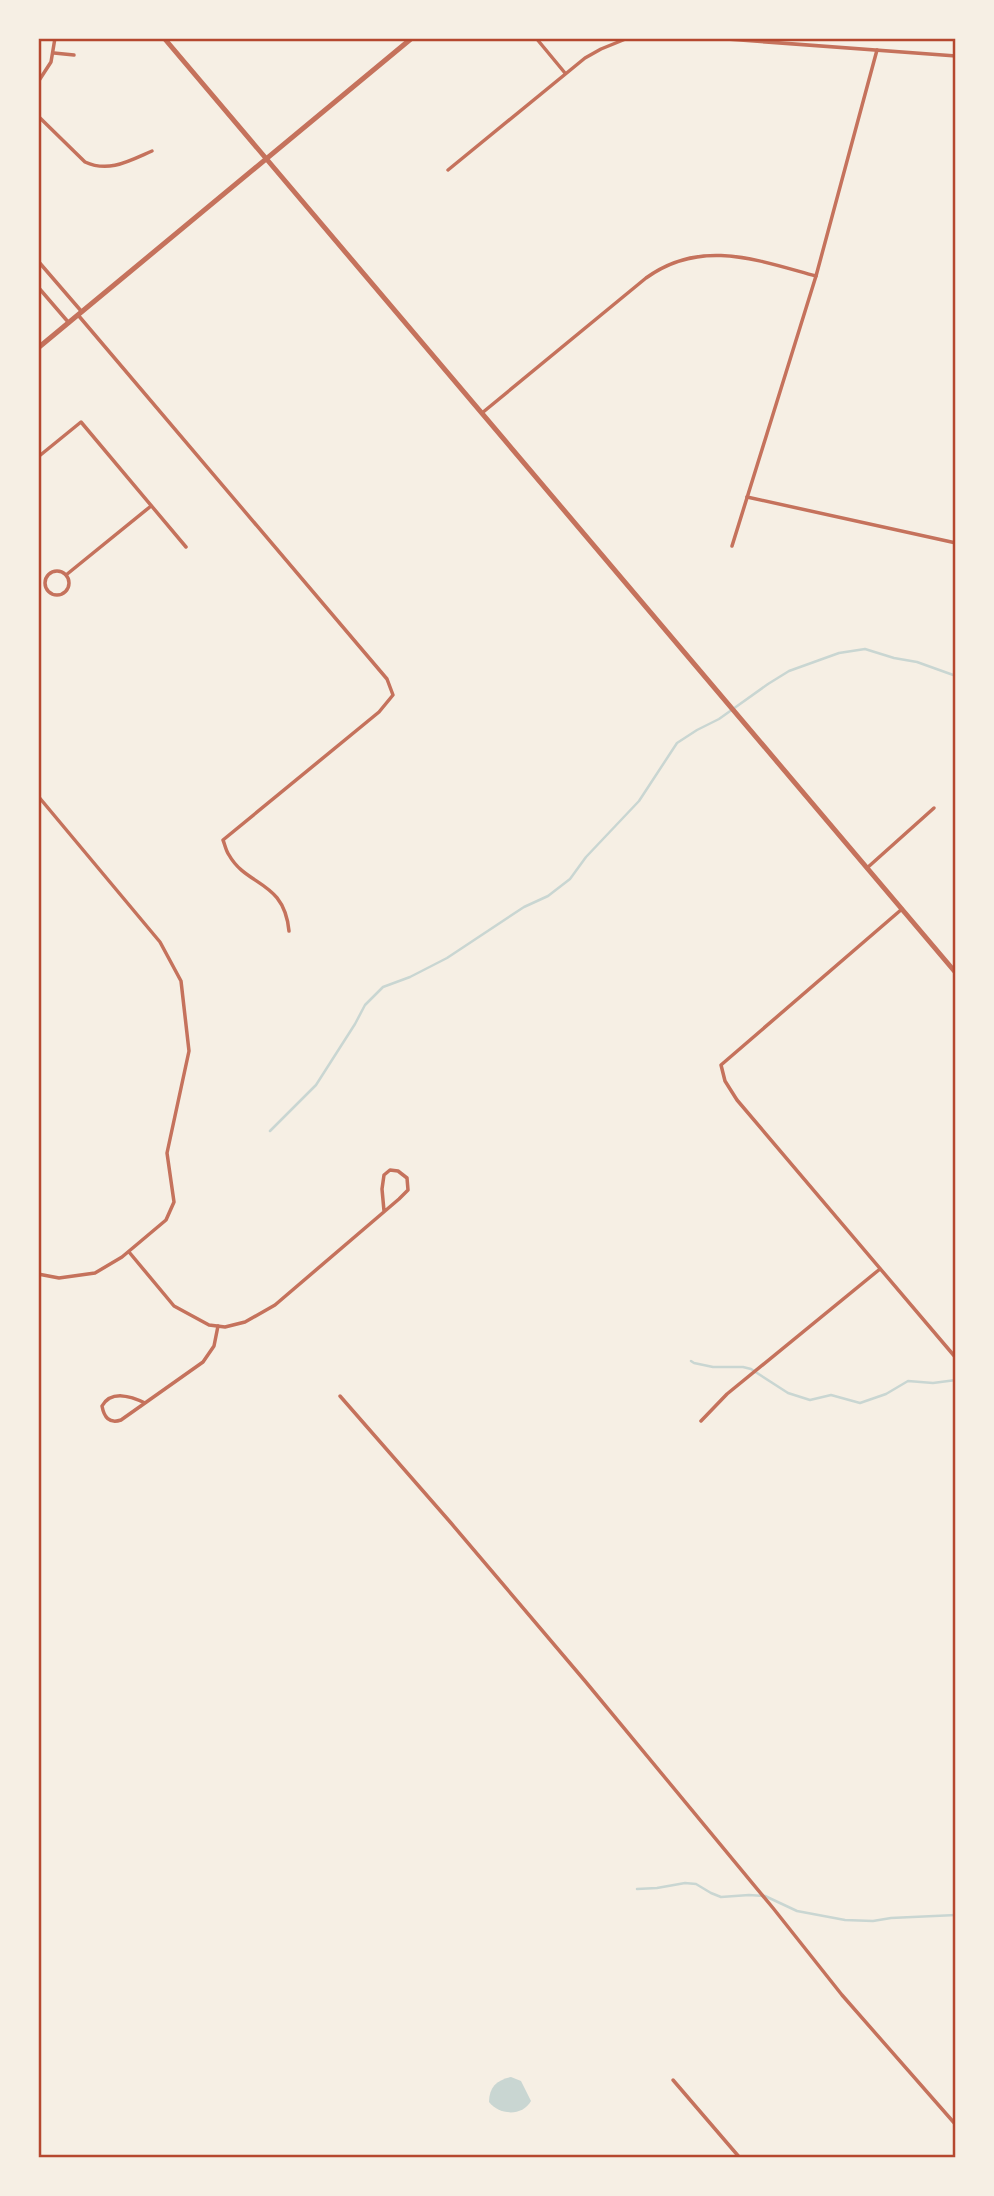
<svg xmlns="http://www.w3.org/2000/svg" width="994" height="2196" font-family="'DejaVu Sans',sans-serif">
<style>
.water{fill:#c9d6d2}
.lines{fill:none;stroke-linecap:round;stroke-linejoin:round}
.stream{stroke:#c9d6d2;stroke-width:2.5}
.minor{stroke:#c5725c;stroke-width:3.5}
.tertiary{stroke:#c5725c;stroke-width:5}
.neatline{fill:none;stroke:#b5482f;stroke-width:2.5}
</style>
<rect width="100%" height="100%" fill="#f6efe4"/>
<path class="water" d="M511 2077 521 2081 531 2101C522 2117 499 2115 489 2102 489 2087 497 2080 511 2077Z"/>
<g class="lines">
<g class="stream">
<path d="M270 1131 316 1085 355 1024 365 1005 383 987 410 977 447 958 524 907 548 896 570 879 586 857 639 801 677 743 697 730 719 719 768 684 789 671 839 653 865 649 894 658 917 662 956 676"/>
<path d="M691 1361 694 1363 713 1367H743L751 1369 788 1393 810 1400 831 1395 860 1403 886 1394 908 1381 933 1383 956 1380"/>
<path d="M637 1889 657 1888 685 1883 696 1884 711 1893 721 1897 749 1895 765 1896 797 1911 845 1920 873 1921 891 1918 956 1915"/>
</g>
<g class="minor">
<path d="M536 38 565 73"/>
<path d="M713 38 956 56"/>
<path d="M54 53 74 55"/>
<path d="M38 82 51 62 55 38"/>
<path d="M38 116 85 162C109 173 129 161 152 151"/>
<path d="M448 170 585 58 601 49 628 38"/>
<path d="M38 261 82 312"/>
<path d="M38 287 69 323"/>
<path d="M78 315 387 679 393 695 379 712 223 840C225 845 226 851 229 855 247 887 284 880 289 931"/>
<path d="M482 413 646 278C701 238 757 260 816 276"/>
<path d="M38 457 81 422 186 547"/>
<path d="M747 497 956 543"/>
<path d="M732 546 816 276 877 50"/>
<circle cx="57" cy="583" r="12"/>
<path d="M66 575 151 506"/>
<path d="M38 796 160 942 181 981 189 1051 167 1153 174 1202 166 1220 122 1257 95 1273 59 1278 38 1274"/>
<path d="M867 868 934 808"/>
<path d="M902 909 721 1065 725 1081 737 1100 956 1358"/>
<path d="M129 1252 174 1306 209 1325 225 1327 245 1322 275 1305 399 1199 408 1190 407 1178 398 1171 390 1170 384 1175 382 1189 384 1211"/>
<path d="M340 1396 451 1523 585 1681 773 1908 842 1995 956 2125"/>
<path d="M145 1403C131 1396 111 1390 102 1406 104 1417 109 1424 121 1420L203 1362 214 1346 218 1326"/>
<path d="M701 1421 727 1394 880 1269"/>
<path d="M673 2080 740 2158"/>
</g>
<g class="tertiary">
<path d="M164 38 956 973"/>
<path d="M38 348 412 38"/>
</g>
</g>
<rect width="994" height="2196" fill="none" stroke="#f6efe4" stroke-width="80"/>
<rect x="40" y="40" width="914" height="2116" class="neatline"/>
</svg>
